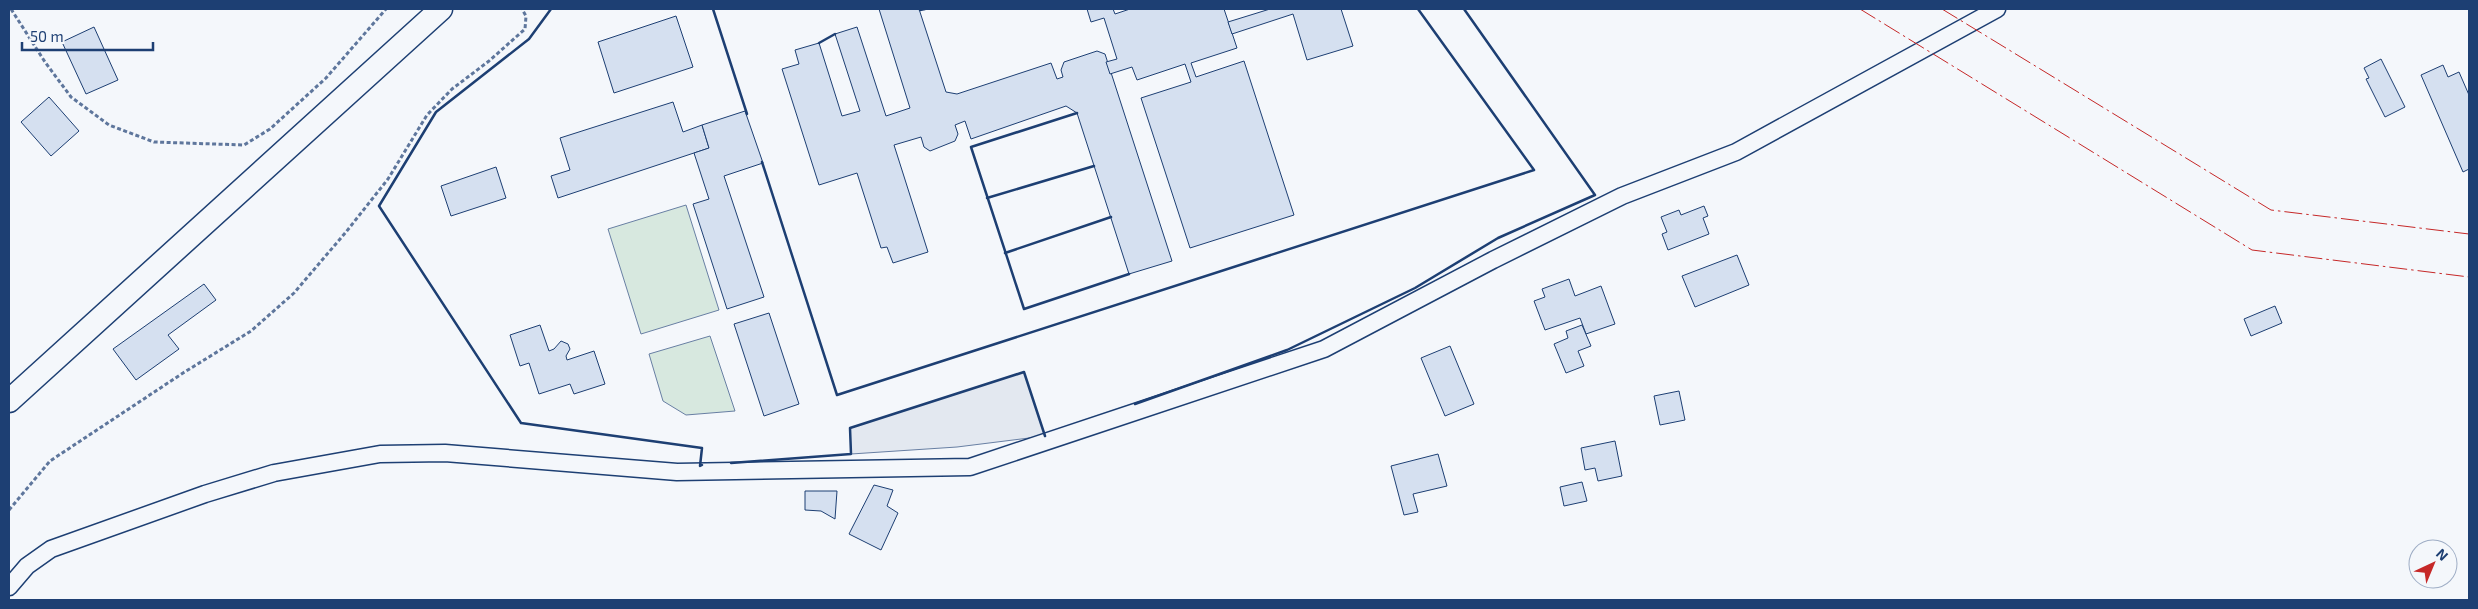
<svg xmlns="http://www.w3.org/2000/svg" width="2478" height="609" font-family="'Exo 2',sans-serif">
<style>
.green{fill:#d7e8df;stroke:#687fa3}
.parking{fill:#e3e8f0;stroke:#687fa3}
.building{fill:#d5e0f0;stroke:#1d3f73}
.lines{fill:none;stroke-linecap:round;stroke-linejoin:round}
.minor-casing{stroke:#1d3f73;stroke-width:19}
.secondary-casing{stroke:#1d3f73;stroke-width:25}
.path{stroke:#5e769c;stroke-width:3;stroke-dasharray:4 2.5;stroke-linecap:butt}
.minor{stroke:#f4f7fb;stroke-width:16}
.secondary{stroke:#f4f7fb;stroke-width:22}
.wall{stroke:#1d3f73;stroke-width:2.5}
.power{stroke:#c62828;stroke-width:1;stroke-dasharray:18 4 2.5 4;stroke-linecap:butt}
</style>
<rect width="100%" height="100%" fill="#f4f7fb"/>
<g class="green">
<path d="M686 205 719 310 641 334 608 229Z"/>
<path d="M710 336 735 411 686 415 663 401 649 354Z"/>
</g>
<path class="parking" d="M1024 372 1045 436 957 447 851 454 850 428Z"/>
<g class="building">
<path d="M879 9H919L946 92 957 94 1051 63 1057 79 1063 77 1061 70 1064 62 1097 51 1105 54 1172 261 1129 274 1077 113 1066 106 971 139 965 121 955 125 958 134 955 141 930 151 924 147 921 137 894 145 928 252 893 263 887 247 881 248 857 173 819 185 782 69 799 64 795 50 819 43 842 116 860 111 835 34 857 27 886 116 910 108Z"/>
<path d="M1087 9H1113L1115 14 1130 9H1224L1237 48 1191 63 1196 77 1244 61 1294 215 1190 248 1141 98 1191 82 1185 64 1137 80 1132 67 1110 74 1106 62 1117 59 1104 18 1091 22Z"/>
<path d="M1270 9H1341L1353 46 1307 60 1293 14 1232 34 1228 22Z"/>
<path d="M676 16 693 67 614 93 598 42Z"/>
<path d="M94 27 118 80 86 94 62 42Z"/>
<path d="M2381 59 2405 107 2385 117 2366 79 2369 78 2364 68Z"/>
<path d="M2443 65 2448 77 2459 72 2469 95V169L2463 172 2421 75Z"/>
<path d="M49 97 79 131 51 156 21 122Z"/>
<path d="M673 102 683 132 702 125 709 148 558 198 551 176 570 170 560 138Z"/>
<path d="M745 111 763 163 724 176 764 297 727 309 693 204 709 199 694 153 709 148 702 125Z"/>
<path d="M496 167 506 198 451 216 441 186Z"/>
<path d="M1704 206 1708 216 1703 218 1709 234 1668 250 1662 234 1667 232 1661 217 1679 210 1681 215Z"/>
<path d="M1737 255 1749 285 1695 307 1682 276Z"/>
<path d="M1569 279 1575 296 1601 286 1615 324 1586 334 1580 318 1545 330 1534 301 1545 297 1542 289Z"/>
<path d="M204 284 216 300 168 335 179 349 136 380 113 349Z"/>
<path d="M2275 306 2282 323 2251 336 2244 319Z"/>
<path d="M769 313 799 404 764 416 734 324Z"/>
<path d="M540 325 549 351 554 349 561 341 568 344 570 349 566 356 567 360 594 351 605 384 574 394 570 384 539 394 529 363 520 366 510 335Z"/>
<path d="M1582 325 1591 346 1578 351 1584 366 1566 373 1554 344 1568 338 1566 331Z"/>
<path d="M1450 346 1474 404 1445 416 1421 358Z"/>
<path d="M1679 391 1685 420 1660 425 1654 396Z"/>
<path d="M1615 441 1622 476 1598 481 1595 468 1585 470 1581 448Z"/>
<path d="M1438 454 1447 486 1413 494 1418 512 1404 515 1391 466Z"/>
<path d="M1582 482 1587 501 1564 506 1560 487Z"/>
<path d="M874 485 893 490 887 506 898 513 881 550 849 534Z"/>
<path d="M805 491H837L835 519 821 511 805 510Z"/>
</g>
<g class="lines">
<g class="minor-casing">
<path id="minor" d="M9 587 27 566 51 549 205 494 274 473 380 454 445 453 677 472 970 467 1324 349 1493 260 1622 196 1736 152 1997 9"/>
</g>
<g class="secondary-casing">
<path id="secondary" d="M9 401 441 9"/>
</g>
<g class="path">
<path d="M11 9 45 62 71 97 109 125 154 142 244 145 270 129 326 78 386 9"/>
<path d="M9 510 50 461 183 373 251 331 294 293 346 232 388 179 427 115 452 89 489 61 525 29 526 16 522 9"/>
</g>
<use href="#minor" class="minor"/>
<use href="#secondary" class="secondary"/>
<g class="wall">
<path d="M551 9 529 39 436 112 379 206 521 423 702 448 700 466 702 465"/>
<path d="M713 9 747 114"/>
<path d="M920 10 925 9"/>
<path d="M819 43 835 34"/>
<path d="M1077 113 971 147 1024 309 1129 274"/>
<path d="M762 162 837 395 1534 170 1418 9"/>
<path d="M987 198 1094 166"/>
<path d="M1005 253 1111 217"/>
<path d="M1135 404 1287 350 1415 288 1498 238 1595 195 1464 9"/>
<path d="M731 463 851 454 850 428 1024 372 1045 436"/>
</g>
<g class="power">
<path d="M1860 9 2252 250 2469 277"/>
<path d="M1942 9 2271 210 2469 234"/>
</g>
</g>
<rect width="2478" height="609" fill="none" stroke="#1d3f73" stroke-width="20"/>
<g transform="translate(2433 564) rotate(44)"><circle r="24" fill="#f4f7fb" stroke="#9eadc5"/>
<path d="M0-4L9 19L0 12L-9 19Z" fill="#c62828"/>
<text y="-8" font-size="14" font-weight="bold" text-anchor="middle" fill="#1d3f73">N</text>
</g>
<path d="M22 42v8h131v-8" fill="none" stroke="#1d3f73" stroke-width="2.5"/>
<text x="30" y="42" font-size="15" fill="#1d3f73" stroke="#f4f7fb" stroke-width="4" paint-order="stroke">50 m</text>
</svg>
